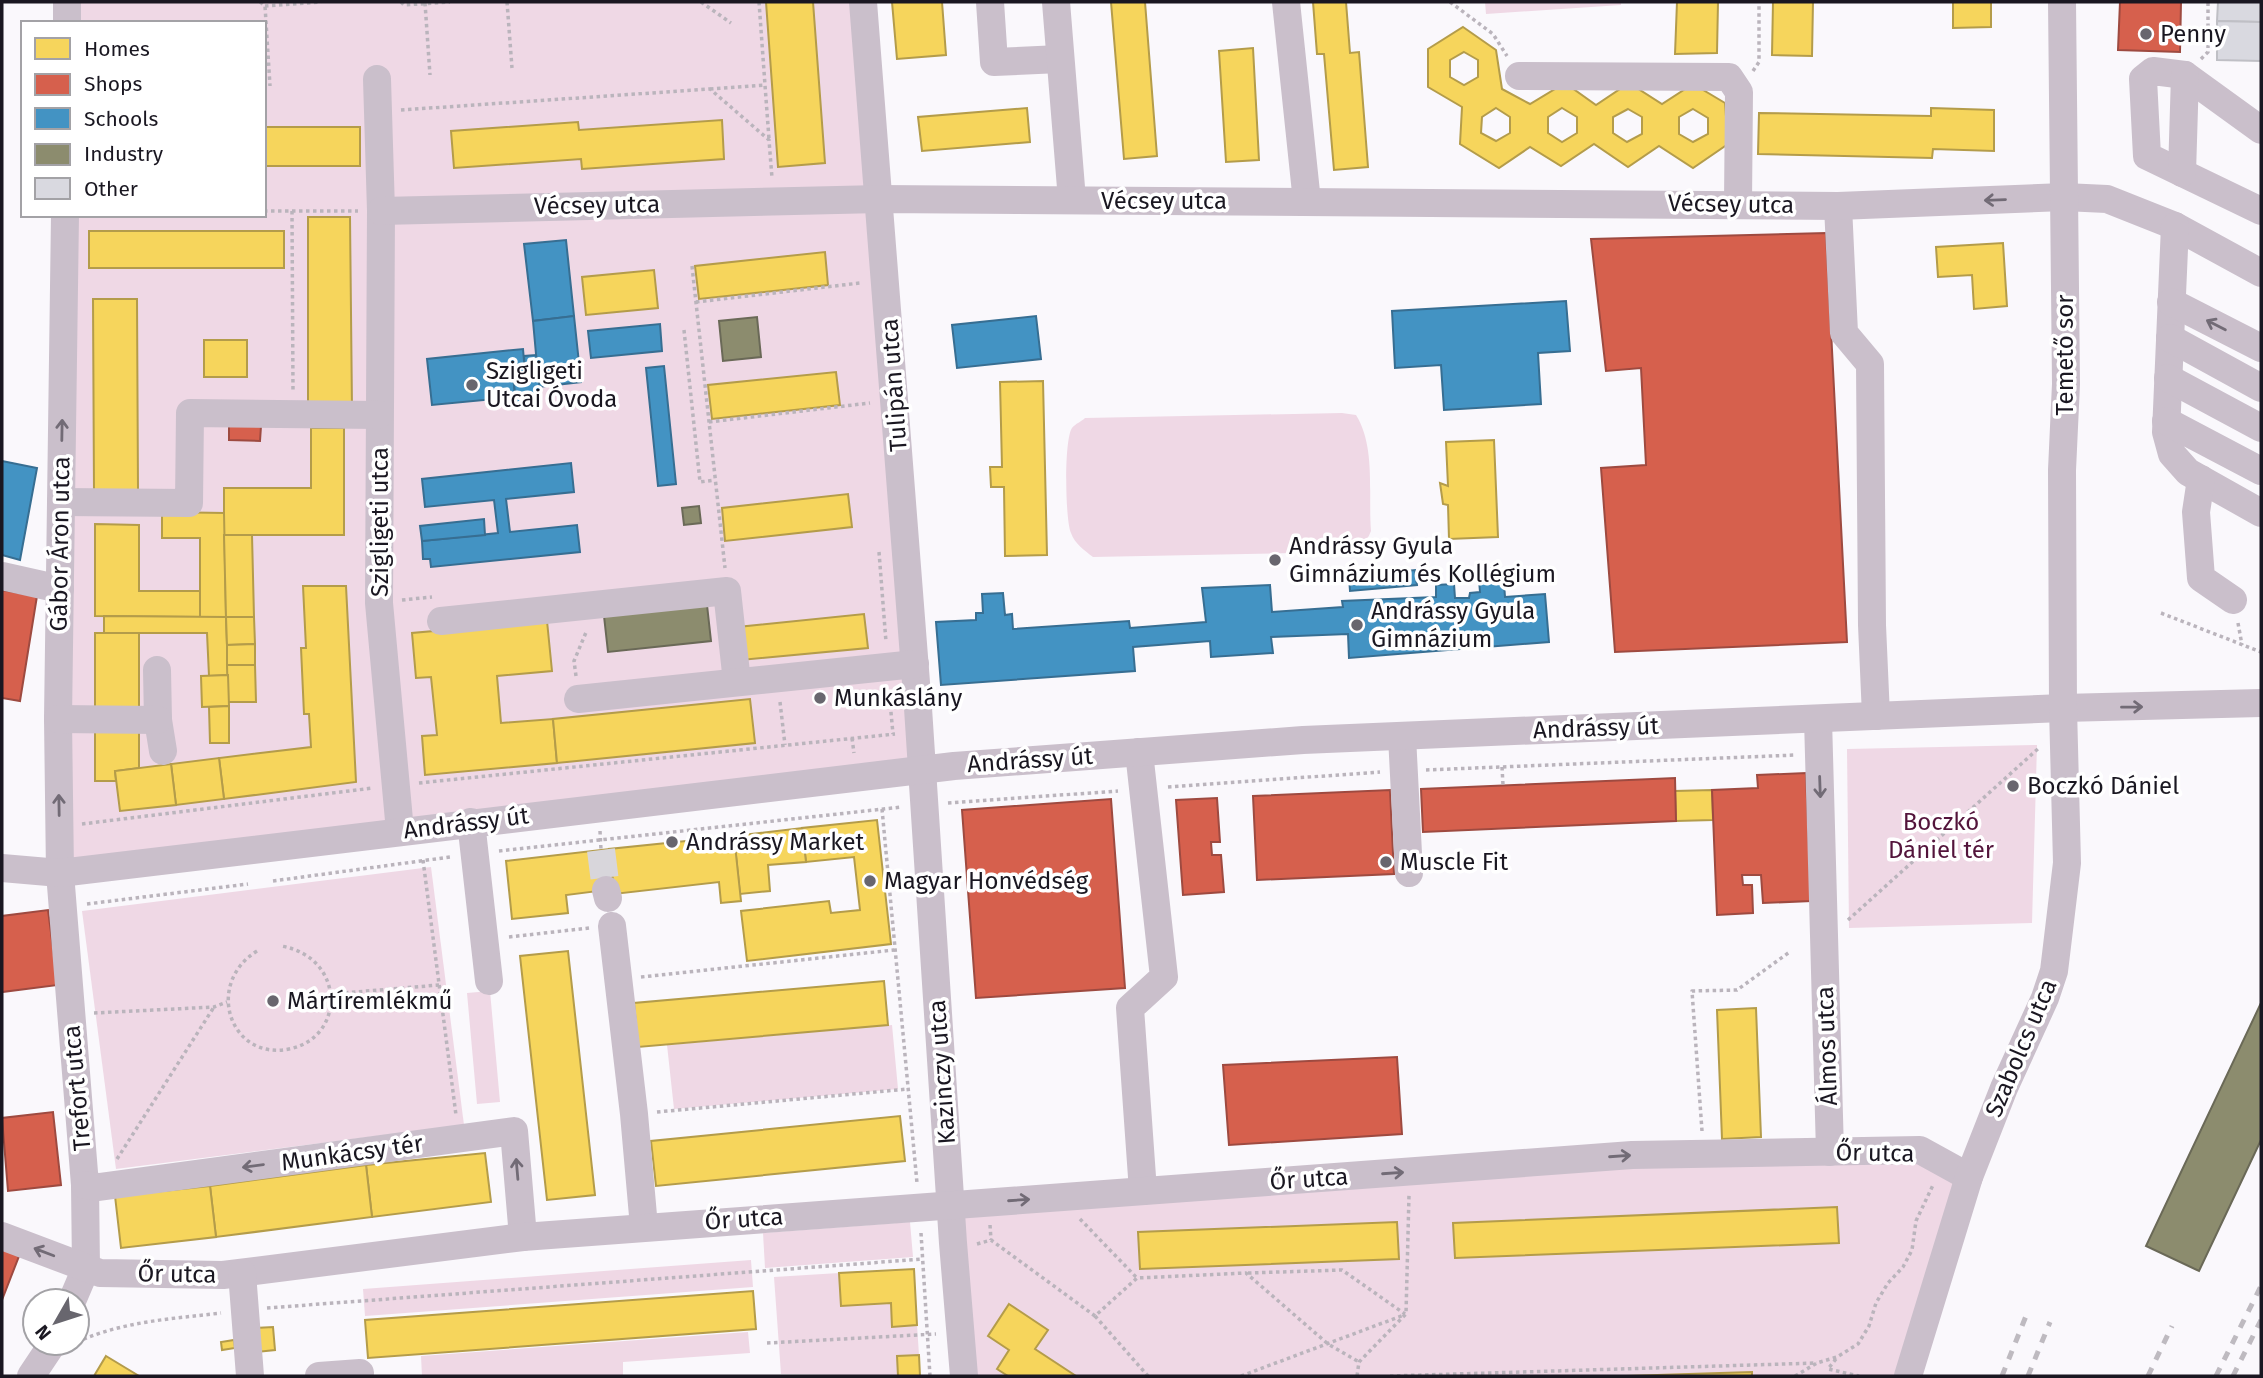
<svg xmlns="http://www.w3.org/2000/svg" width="2263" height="1378" font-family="'Fira Sans',sans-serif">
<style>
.green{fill:#efd8e5;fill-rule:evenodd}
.homes{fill:#f6d55c;stroke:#b49c4a;stroke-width:2;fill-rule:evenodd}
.shops{fill:#d6604d;stroke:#9e4a40;stroke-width:2}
.schools{fill:#4393c3;stroke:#376e92;stroke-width:2}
.industry{fill:#8c8c6e;stroke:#6a6957;stroke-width:2}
.building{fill:#d9d9e0;stroke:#bfbfc5;stroke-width:2}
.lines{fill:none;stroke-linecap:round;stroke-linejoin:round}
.minor-tunnel{stroke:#d8d6db;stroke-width:28;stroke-dasharray:28 14;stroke-linecap:butt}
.path{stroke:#bab4bc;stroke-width:3.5;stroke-dasharray:3.5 3.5;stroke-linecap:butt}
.minor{stroke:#cabfcb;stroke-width:28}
.rail{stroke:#bebac0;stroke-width:5;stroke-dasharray:9 9;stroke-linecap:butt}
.oneway{stroke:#726b76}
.poi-dot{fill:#68666e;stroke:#fff;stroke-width:2.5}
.labels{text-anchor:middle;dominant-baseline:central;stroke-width:7;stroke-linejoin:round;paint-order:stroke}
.poi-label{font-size:24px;fill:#1a1721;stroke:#fff;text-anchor:start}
.street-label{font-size:24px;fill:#1a1721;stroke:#fff}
.park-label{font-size:24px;fill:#53143b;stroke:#fff}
</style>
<rect width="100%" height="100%" fill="#faf8fc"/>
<g class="green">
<path d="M71 2H860L919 765 62 865 69 215H264V23H71Z"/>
<path d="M1485 2H1621V5L1486 14Z"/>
<path d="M1342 413 1356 415C1376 447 1368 494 1371 531 1366 544 1359 548 1346 552L1093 557C1084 550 1075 544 1071 533 1065 520 1064 439 1072 428 1075 424 1082 421 1085 418Z"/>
<path d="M2037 745 2032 923 1849 928 1847 749Z"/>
<path d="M431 867 464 1125 116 1169 82 911Z"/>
<path d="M490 991 500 1102 477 1104 467 993Z"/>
<path d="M892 1025 898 1089 674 1109 667 1045Z"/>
<path d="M1919 1153 1965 1179 1904 1376H1076L1035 1349 1047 1330 1009 1304 988 1336 1009 1350 997 1368 1008 1376H968L954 1207 1143 1191ZM1837 1207 1839 1243 1455 1258 1454 1223ZM1397 1222 1140 1269V1268L1139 1232Z"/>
<path d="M910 1222 913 1257 765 1268 763 1233Z"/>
<path d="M751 1260 753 1287 365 1316 363 1289Z"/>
<path d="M839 1273 841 1306 891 1303 892 1327 917 1325 919 1355 897 1356 898 1376 781 1374 774 1277Z"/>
<path d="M748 1332 750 1353 623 1362V1376H422L421 1356Z"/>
</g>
<g class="homes">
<path d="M766 2H813L825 163 778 167Z"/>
<path d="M892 2H942L946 55 897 59Z"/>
<path d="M1111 2H1145L1157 156 1124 159Z"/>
<path d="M1313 2H1346L1350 53 1359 52 1368 167 1334 170 1324 54H1317Z"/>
<path d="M1677 2H1718L1717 53 1675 54Z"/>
<path d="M1773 2H1813L1812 56 1772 55Z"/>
<path d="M1953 2H1991V27L1953 28Z"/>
<path d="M1463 27 1496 50 1502 89 1530 104 1565 83 1596 105 1629 83 1662 104 1693 84 1725 103 1728 144 1693 168 1659 146 1628 167 1594 144 1561 166 1530 147 1499 168 1460 144 1462 107 1428 87V49ZM1464 52 1478 60V77L1464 85 1450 77V60ZM1496 108 1510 117V133L1496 141 1481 133 1482 117ZM1562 108 1577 117V133L1562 142 1548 133V117ZM1628 109 1642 117V134L1627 142 1613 133V117ZM1693 109 1708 118V134L1693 142 1679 134V117Z"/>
<path d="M1253 48 1259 160 1226 162 1219 51Z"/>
<path d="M1027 108 1030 142 922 151 918 117Z"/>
<path d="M1931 108 1994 110V151L1933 149 1932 158 1758 154 1759 113 1931 116Z"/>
<path d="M722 120 724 159 582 169 581 159 454 168 451 131 578 122 579 130Z"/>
<rect x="264" y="127" width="96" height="39"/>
<path d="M308 217H350L352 409H308Z"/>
<rect x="89" y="231" width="195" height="37"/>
<path d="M2003 243 2007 306 1974 309 1972 275 1938 277 1936 247Z"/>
<path d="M825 252 828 285 699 299 695 266Z"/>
<path d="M654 270 658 308 586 315 582 277Z"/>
<path d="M93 299H137L138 491H94Z"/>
<rect x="204" y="340" width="43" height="37"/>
<path d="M836 372 840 405 712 419 708 385Z"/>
<path d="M1043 381 1047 555 1005 556 1004 487H991L990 467H1002L1000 382Z"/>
<path d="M311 428H344V535H224V488H311Z"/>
<path d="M1494 440 1498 537 1449 539 1448 505 1443 504 1440 483 1448 486 1446 442Z"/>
<path d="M848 494 852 527 725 541 722 508Z"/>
<path d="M162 512 224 513 226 617H200V538H162Z"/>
<path d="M95 524 139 525V591H200V617L95 616Z"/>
<path d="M224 535H252L254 617H226Z"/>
<path d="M303 586H346L356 782 224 799 219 758 311 747 309 714H304L301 648H306Z"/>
<path d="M864 614 868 648 741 660 738 627Z"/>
<path d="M104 616 226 617 228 675 209 676 207 633H104Z"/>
<path d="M226 617H254L255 644 227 645Z"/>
<path d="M547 621 552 671 497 676 501 723 553 719 557 763 425 775 422 736 437 735 431 677 416 678 412 633Z"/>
<rect x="95" y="633" width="44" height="77"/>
<path d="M255 644V665H227V645Z"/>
<path d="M227 665H255L256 702H228Z"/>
<path d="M228 675 229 706 202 707 201 676Z"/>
<path d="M750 699 755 743 557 763 553 719Z"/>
<path d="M229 706V743H210L209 707Z"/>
<path d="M95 727 139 728V768L115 771 116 781H95Z"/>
<path d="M219 758 224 799 176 805 171 764Z"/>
<path d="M171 764 176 805 120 811 115 771Z"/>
<path d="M1712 790 1713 820 1676 821 1675 791Z"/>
<path d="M877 820 891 944 747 961 741 911 829 901 831 913 860 910 854 857 806 862 802 828Z"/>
<path d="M802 828 806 862 768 865 770 891 740 894 734 836Z"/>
<path d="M734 836 741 901 721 903 719 882 614 894 609 849Z"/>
<path d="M609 849 614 889 566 895 568 913 512 919 506 861Z"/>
<path d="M568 951 595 1195 547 1200 520 956Z"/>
<path d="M884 981 888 1025 638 1047 634 1003Z"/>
<path d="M1756 1008 1761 1137 1722 1139 1717 1010Z"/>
<path d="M900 1116 905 1161 656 1186 651 1141Z"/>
<path d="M485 1153 491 1202 372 1217 366 1165Z"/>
<path d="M366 1165 372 1217 216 1237 210 1186Z"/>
<path d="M210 1186 216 1237 121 1248 115 1196Z"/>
<path d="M1837 1207 1839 1243 1455 1258 1453 1223Z"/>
<path d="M1397 1222 1399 1259 1140 1269 1138 1232Z"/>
<path d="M914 1269 917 1325 892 1327 891 1303 841 1306 839 1273Z"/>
<path d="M753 1291 756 1329 368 1358 365 1320Z"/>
<path d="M1009 1304 1048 1330 1035 1349 1076 1376H1008L997 1369 1009 1350 988 1336Z"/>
<path d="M273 1327 275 1350 257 1352 255 1328Z"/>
<path d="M234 1340 235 1348 222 1350 221 1342Z"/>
<path d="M919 1355 920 1376H898L897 1356Z"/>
<path d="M106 1356 139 1376H94Z"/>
<path d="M1752 1372V1376H1626L1720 1373Z"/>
</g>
<g class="shops">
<path d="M2120 2H2181L2180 52 2118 50Z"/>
<path d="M1826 233 1847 642 1615 652 1601 468 1646 465 1641 368 1606 371 1591 239Z"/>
<path d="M229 426H261L260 441 229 440Z"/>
<path d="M2 590 37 596 20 701 2 698Z"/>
<path d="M1806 773 1811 901 1763 903 1761 875H1742L1743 885H1752L1753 913 1717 915 1712 790 1758 788 1757 775Z"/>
<path d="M1675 778 1676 821 1423 832 1421 789Z"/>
<path d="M1390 790 1394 874 1257 880 1253 796Z"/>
<path d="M1217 798 1220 842H1211L1212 855H1221L1224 892 1183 895 1176 800Z"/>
<path d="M1111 799 1125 988 976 998 962 810Z"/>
<path d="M48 910 58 985 2 992V916Z"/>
<path d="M1397 1057 1402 1134 1229 1145 1223 1065Z"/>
<path d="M53 1112 61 1185 8 1191 2 1118Z"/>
<path d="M2 1244 21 1251 2 1300Z"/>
</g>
<g class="schools">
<path d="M566 240 574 316 533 321 524 244Z"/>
<path d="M1566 301 1570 351 1538 353 1541 404 1444 410 1441 365 1395 368 1392 311Z"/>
<path d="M574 316 581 382 539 387 533 321Z"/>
<path d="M1036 316 1041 359 957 368 952 325Z"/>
<path d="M660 324 662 351 591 358 588 331Z"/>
<path d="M523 349 525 372 513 373 515 397 432 405 427 359Z"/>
<path d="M536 355 541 401 516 404 513 373 525 372 524 356Z"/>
<path d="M664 366 676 484 658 486 646 368Z"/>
<path d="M2 461 37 468 20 560 2 555Z"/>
<path d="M571 463 574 492 506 499 510 532 577 525 580 552 431 567 430 559H423L422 541 498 533 494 500 425 507 422 479Z"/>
<path d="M484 519 485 535 422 541 420 526Z"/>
<path d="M1496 567 1498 584 1504 583 1505 597 1545 594 1549 642 1349 658 1348 634 1271 637 1273 653 1211 657 1210 641 1133 647 1135 671 941 685 936 622 976 620V613H983L982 594 1003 593 1005 615 1012 614 1013 629 1129 621 1130 628 1206 622 1202 588 1270 585 1272 612 1343 607 1342 601 1436 597V585L1454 584 1455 598H1469L1470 593 1480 592 1478 568Z"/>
<path d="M1415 570 1417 585 1350 591 1349 577Z"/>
</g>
<g class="industry">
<path d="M757 317 761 357 723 361 719 321Z"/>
<path d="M699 506 701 523 684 525 682 508Z"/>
<path d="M706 596 711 641 608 652 603 607Z"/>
<path d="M2261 1003V1140L2199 1271 2146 1246Z"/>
</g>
<g class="building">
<path d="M2218 2H2261V22L2217 21Z"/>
<path d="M2217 21 2261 22V61L2217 60Z"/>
</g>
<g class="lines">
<path class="minor-tunnel" d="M601 850 606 890"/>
<g class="path">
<path d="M260 2 265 6 270 86"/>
<path d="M401 2 404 5 450 2"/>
<path d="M507 2 512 68"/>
<path d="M701 2 731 23"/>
<path d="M759 2 765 85"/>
<path d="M1450 2 1493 34 1507 56"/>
<path d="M425 3 430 75"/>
<path d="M265 6 321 2"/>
<path d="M2201 59 2208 52V2"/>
<path d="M1753 71 1759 62V2"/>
<path d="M710 89 765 85 769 139"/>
<path d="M401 110 710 89 769 140 772 178"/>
<path d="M264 211H358"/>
<path d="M292 211 293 391"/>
<path d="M692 266 725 568"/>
<path d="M696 302 860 283"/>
<path d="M684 330 700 482 715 480"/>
<path d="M709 422 870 403"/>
<path d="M879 552 886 642"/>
<path d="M402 600 432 597"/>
<path d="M2161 613 2261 652"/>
<path d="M2238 623 2242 645"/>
<path d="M576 676 574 661 587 630"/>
<path d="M889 691 893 734"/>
<path d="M780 702 785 745"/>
<path d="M852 738 854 753"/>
<path d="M1502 767 1503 785"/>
<path d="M1426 770 1796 755"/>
<path d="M419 783 895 734"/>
<path d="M1168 787 1380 772"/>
<path d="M948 803 1118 791"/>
<path d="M882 809 917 1183"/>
<path d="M82 824 373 788"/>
<path d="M600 831 601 850"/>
<path d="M499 851 902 807"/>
<path d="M423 860 456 1115"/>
<path d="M273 881 450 857"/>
<path d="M87 904 248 884"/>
<path d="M1848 920 2040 747"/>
<path d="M509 937 589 928"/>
<path d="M257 951C204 984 230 1061 289 1049 346 1038 346 957 281 946"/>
<path d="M641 977 894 950"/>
<path d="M331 994 439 985"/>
<path d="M94 1013 214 1007 227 1002"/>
<path d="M657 1112 908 1089"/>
<path d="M1702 1131 1692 991 1737 990 1791 951"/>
<path d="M117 1159 214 1007"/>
<path d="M1080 1219 1137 1278"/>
<path d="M990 1225 991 1240"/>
<path d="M921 1233 930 1376"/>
<path d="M977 1244 991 1240 1095 1316 1137 1278 1246 1273 1328 1344 1359 1362"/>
<path d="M1248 1273 1342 1270 1405 1314"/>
<path d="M267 1308 923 1259"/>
<path d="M1095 1316 1148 1376"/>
<path d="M77 1342C124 1321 171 1319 221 1313"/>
<path d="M767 1343 936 1334"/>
<path d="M1836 1359 1828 1369 1859 1376"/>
<path d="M1241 1376 1404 1315"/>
<path d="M1357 1376 1359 1362 1406 1314 1409 1195"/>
<path d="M1390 1376 1817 1363"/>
<path d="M1795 1376 1817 1363 1837 1357 1858 1344 1869 1326 1876 1303 1888 1283 1903 1267 1912 1250 1916 1221 1933 1185"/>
</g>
<g class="minor">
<path d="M863 2 918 708 953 1243 964 1376"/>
<path d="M990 2 994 62 1060 59"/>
<path d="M1056 2 1072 200"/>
<path d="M1286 2 1307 202"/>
<path d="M67 23V2"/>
<path d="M1519 76 1729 77 1739 92 1738 203"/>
<path d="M377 79 381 211 379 603 400 831"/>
<path d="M2261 130 2185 75 2153 71 2143 79 2147 156 2261 211"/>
<path d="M2182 173 2185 75"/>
<path d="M1838 206 1844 333 1870 364 1872 625 1876 716"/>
<path d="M381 211 880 199 1838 206 2064 197 2107 199 2175 226 2261 273"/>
<path d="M65 215 58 719 60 873 85 1185 86 1268 72 1301"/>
<path d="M2175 226 2166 432 2172 454 2188 472 2261 513"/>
<path d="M2171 302 2261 348"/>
<path d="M2170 338 2261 388"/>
<path d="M2168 378 2261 428"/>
<path d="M2166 421 2261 471"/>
<path d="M2201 479 2196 512 2201 578 2233 600"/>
<path d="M61 502 189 503 190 413 379 415"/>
<path d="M2 576 60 589"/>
<path d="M441 621 727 591 737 682"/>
<path d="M157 670 158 720 163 751"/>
<path d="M578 699 915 664"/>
<path d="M58 719 158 720"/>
<path d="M1818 719 1830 1152"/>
<path d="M1402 736 1409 873"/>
<path d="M1139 752 1164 977 1130 1008 1143 1191"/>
<path d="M471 822 489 981"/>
<path d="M2 868 60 873 954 766 1303 740 2063 708 2261 703"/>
<path d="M606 890 608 898"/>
<path d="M612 926 634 1114 644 1227"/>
<path d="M85 1185 99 1187 514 1131 523 1237"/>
<path d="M2 1236 100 1273 223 1275 523 1237 1632 1155 1920 1150 1969 1177"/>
<path d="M242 1273 250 1376"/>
<path d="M31 1376 53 1343"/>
<path d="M319 1376 360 1373"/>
<path d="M1908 1376 1969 1177 2004 1088 2045 998 2054 971 2067 863 2063 708 2062 470 2066 384 2062 2"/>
</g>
<g class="rail">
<path d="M2002 1376 2026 1316"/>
<path d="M2028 1376 2050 1322"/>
<path d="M2148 1376 2172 1326"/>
<path d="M2216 1376 2261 1286"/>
<path d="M2233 1376 2261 1320"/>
</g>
</g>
<defs><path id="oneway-shaft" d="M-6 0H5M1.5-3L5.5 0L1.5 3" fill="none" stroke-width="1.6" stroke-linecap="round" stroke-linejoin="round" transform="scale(1.75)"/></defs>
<g class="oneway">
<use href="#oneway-shaft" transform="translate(1995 200) rotate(178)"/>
<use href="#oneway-shaft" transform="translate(2216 325) rotate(-153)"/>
<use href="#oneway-shaft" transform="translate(62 430) rotate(-89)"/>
<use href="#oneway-shaft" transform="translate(2132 707) rotate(-1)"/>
<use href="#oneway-shaft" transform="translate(1820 787) rotate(88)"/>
<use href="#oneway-shaft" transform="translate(59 805) rotate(-91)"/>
<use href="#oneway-shaft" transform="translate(1620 1156) rotate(-4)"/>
<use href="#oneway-shaft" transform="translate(253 1166) rotate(172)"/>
<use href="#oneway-shaft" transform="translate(517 1169) rotate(-95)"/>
<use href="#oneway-shaft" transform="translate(1393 1173) rotate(-4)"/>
<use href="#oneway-shaft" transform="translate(1019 1200) rotate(-4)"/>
<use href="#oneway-shaft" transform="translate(44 1252) rotate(-159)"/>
</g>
<g class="poi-dot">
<circle cx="2146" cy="34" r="7"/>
<circle cx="472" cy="385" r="7"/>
<circle cx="1275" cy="560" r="7"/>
<circle cx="1357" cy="625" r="7"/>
<circle cx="820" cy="698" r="7"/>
<circle cx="2013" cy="786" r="7"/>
<circle cx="672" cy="842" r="7"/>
<circle cx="1386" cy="862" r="7"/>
<circle cx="870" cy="881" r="7"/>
<circle cx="273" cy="1001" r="7"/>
</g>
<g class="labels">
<g class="poi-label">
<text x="2160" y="34">Penny</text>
<text x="486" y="371">Szigligeti<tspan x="486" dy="28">Utcai Óvoda</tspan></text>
<text x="1289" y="546">Andrássy Gyula<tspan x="1289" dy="28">Gimnázium és Kollégium</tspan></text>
<text x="1371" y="611">Andrássy Gyula<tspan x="1371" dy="28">Gimnázium</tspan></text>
<text x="834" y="698">Munkáslány</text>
<text x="2027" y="786">Boczkó Dániel</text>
<text x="686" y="842">Andrássy Market</text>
<text x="1400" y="862">Muscle Fit</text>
<text x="884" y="881">Magyar Honvédség</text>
<text x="287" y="1001">Mártíremlékmű</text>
</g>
<g class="street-label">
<text x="1164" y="201">Vécsey utca</text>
<text transform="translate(1731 204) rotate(1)">Vécsey utca</text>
<text transform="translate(597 205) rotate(-1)">Vécsey utca</text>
<text transform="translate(2065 355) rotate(-90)">Temető sor</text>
<text transform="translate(894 385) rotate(-94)">Tulipán utca</text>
<text transform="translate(380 522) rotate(-90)">Szigligeti utca</text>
<text transform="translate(60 544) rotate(-89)">Gábor Áron utca</text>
<text transform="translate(1596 728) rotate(-2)">Andrássy út</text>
<text transform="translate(1030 760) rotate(-4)">Andrássy út</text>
<text transform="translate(466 823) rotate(-7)">Andrássy út</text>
<text transform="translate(1827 1046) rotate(-92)">Álmos utca</text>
<text transform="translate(2021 1048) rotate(-67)">Szabolcs utca</text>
<text transform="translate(942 1072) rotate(-94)">Kazinczy utca</text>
<text transform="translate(77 1088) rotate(-95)">Trefort utca</text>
<text transform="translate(352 1153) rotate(-8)">Munkácsy tér</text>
<text transform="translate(1875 1153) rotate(1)">Őr utca</text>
<text transform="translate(1309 1179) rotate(-4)">Őr utca</text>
<text transform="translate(744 1219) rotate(-4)">Őr utca</text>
<text transform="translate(177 1274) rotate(1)">Őr utca</text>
</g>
<g class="park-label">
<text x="1941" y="822">Boczkó<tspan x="1941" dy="28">Dániel tér</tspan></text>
</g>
</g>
<rect width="2263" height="1378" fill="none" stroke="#1a1721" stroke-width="7"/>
<rect x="21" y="21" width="245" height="196" fill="#ffffff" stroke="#a3a2a6" stroke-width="2"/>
<rect x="35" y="38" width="35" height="21" fill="#f6d55c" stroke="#a3a2a6" stroke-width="2"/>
<text x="84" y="56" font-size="21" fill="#1a1721">Homes</text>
<rect x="35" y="74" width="35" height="21" fill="#d6604d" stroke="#a3a2a6" stroke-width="2"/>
<text x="84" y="91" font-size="21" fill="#1a1721">Shops</text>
<rect x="35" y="108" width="35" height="21" fill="#4393c3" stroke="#a3a2a6" stroke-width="2"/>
<text x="84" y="126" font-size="21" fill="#1a1721">Schools</text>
<rect x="35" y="144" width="35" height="21" fill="#8c8c6e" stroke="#a3a2a6" stroke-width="2"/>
<text x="84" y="161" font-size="21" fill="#1a1721">Industry</text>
<rect x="35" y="178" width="35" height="21" fill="#d9d9e0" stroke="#a3a2a6" stroke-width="2"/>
<text x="84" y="196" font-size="21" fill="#1a1721">Other</text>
<g transform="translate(56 1322) rotate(231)"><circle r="33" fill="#ffffff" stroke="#a3a2a6" stroke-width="2"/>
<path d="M0-5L12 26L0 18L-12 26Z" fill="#68666e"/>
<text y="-10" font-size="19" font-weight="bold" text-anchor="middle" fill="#1a1721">N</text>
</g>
</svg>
